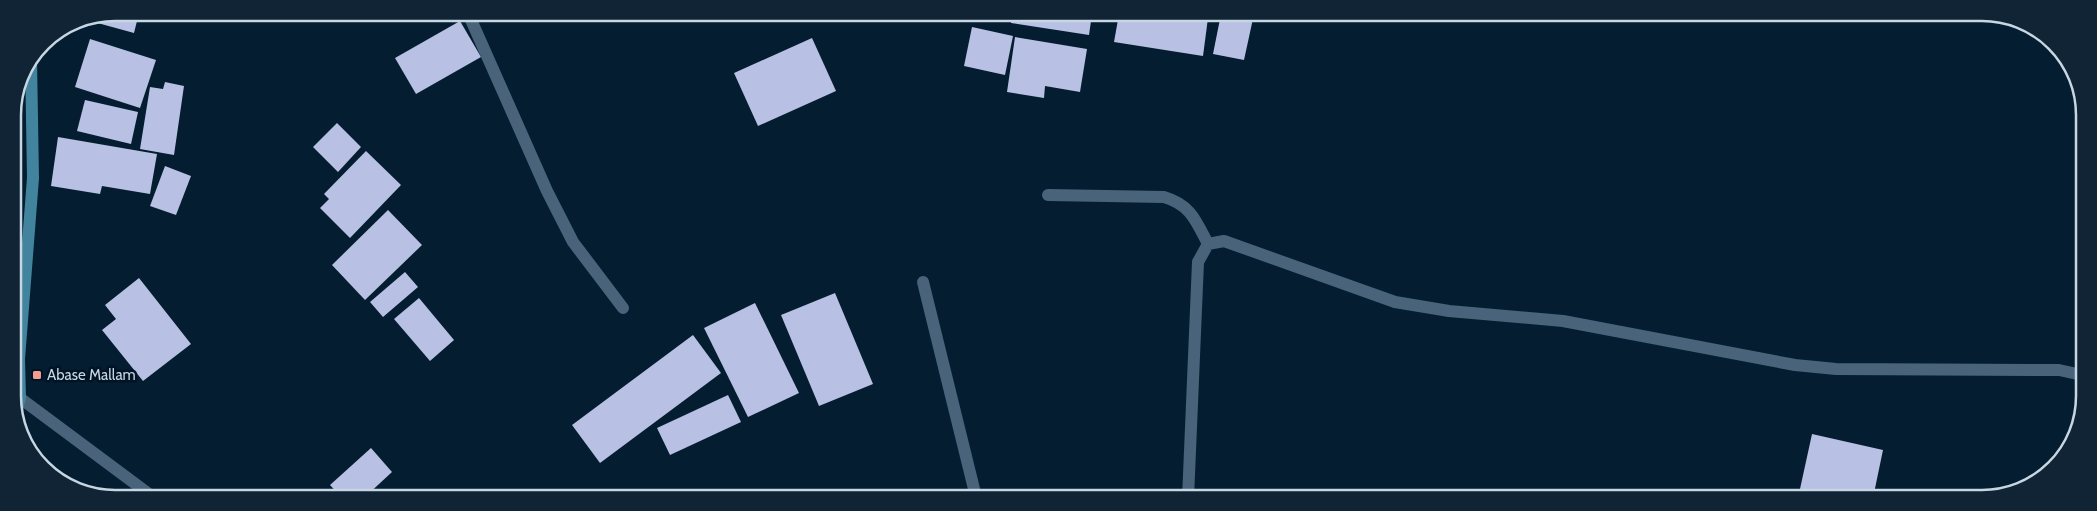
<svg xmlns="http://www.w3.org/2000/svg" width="2097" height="511" font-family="Cabin,sans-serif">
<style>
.building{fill:#b8c1e3}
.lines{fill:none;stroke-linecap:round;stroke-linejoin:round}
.street{stroke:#48637a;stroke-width:12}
.secondary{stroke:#42839d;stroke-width:12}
.poi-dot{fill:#f59c92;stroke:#001426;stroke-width:2}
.labels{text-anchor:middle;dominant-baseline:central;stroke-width:5;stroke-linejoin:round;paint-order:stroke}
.poi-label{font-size:15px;fill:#c7d6e3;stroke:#001426;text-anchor:start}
.rim{fill:none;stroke:#c7d6e3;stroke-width:2.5}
</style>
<rect width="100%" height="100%" fill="#041d30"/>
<g class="building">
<path d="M115 12 139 13 134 33 83 19Z"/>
<path d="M973 13H1003L1001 21Z"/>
<path d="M1012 13 1092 14 1089 35 1011 23Z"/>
<path d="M1119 14H1178L1208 18 1203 56 1114 42Z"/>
<path d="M1221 14H1254L1244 60 1213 54Z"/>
<path d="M460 21 481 57 416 94 395 58Z"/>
<path d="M972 27 1013 36 1005 75 964 66Z"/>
<path d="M1015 37 1087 49 1080 92 1045 86 1044 98 1007 92Z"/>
<path d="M812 38 836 91 758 126 734 73Z"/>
<path d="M90 39 156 60 140 108 75 87Z"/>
<path d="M165 82 184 86 174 155 140 149 150 87 163 89Z"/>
<path d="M85 100 138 112 131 144 77 131Z"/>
<path d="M337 123 361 147 338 172 313 147Z"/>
<path d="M58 137 157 154 150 194 102 186 100 194 51 186Z"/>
<path d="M366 151 401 185 350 238 320 208 329 199 324 194Z"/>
<path d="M165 166 191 176 176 215 150 206Z"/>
<path d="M388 210 422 245 365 300 332 265Z"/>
<path d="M13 213 21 216 14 235H13Z"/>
<path d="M405 272 418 287 383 317 370 302Z"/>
<path d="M139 278 191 344 143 381 102 330 116 319 105 305Z"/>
<path d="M835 293 873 384 819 406 781 315Z"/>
<path d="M419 298 454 340 430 361 394 319Z"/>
<path d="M755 303 799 393 748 417 704 328Z"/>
<path d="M693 335 721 373 600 463 572 425Z"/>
<path d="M728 395 741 422 670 455 657 428Z"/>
<path d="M1812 434 1883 450 1873 498H1798Z"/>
<path d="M371 448 392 472 365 497H341L330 485Z"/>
</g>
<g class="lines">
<g class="street">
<path d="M468 13 547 191 573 242 623 308"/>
<path d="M1048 195 1164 197C1191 205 1196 221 1208 244"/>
<path d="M923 282 976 497"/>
<path d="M20 398 153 497"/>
<path d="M1188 498 1198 262 1208 244 1224 241 1395 302 1449 311 1563 321 1795 365 1836 369 2059 370 2082 375"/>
</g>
<path class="secondary" d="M15 416 20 398 19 359 33 178 31 59"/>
</g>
<rect class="poi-dot" x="32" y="370" width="10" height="10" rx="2.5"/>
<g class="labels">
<g class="poi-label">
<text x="47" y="375">Abase Mallam</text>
</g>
</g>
<path d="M0 0H2097V511H0ZM115 21H1982A94 94 0 0 1 2076 115V396A94 94 0 0 1 1982 490H115A94 94 0 0 1 21 396V115A94 94 0 0 1 115 21Z" fill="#102435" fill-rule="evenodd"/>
<path class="rim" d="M115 21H1982A94 94 0 0 1 2076 115V396A94 94 0 0 1 1982 490H115A94 94 0 0 1 21 396V115A94 94 0 0 1 115 21Z"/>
</svg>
